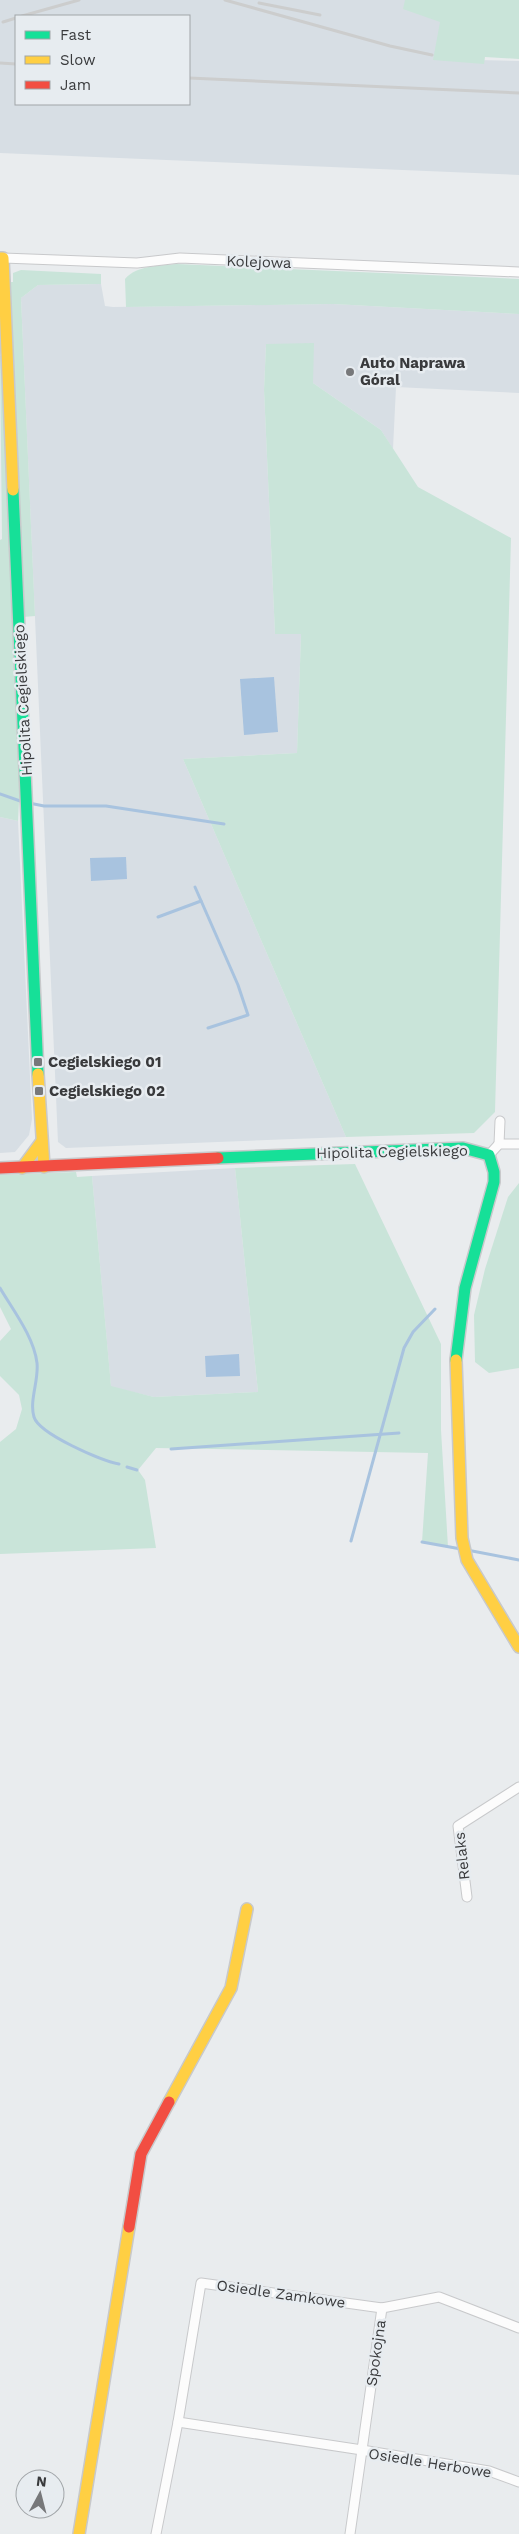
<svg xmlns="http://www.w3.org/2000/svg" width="519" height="2534" font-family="'Work Sans',sans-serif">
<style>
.built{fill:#d7dee4;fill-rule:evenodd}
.green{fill:#c9e4d9}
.water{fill:#a8c3df}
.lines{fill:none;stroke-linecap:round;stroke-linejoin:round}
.stream{stroke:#a8c3df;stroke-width:3}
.street-casing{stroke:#c8c9cb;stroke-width:11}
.fast-casing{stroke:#c8c9cb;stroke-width:14}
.slow-casing{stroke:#c8c9cb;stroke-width:14}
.jam-casing{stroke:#c8c9cb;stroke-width:14}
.street{stroke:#fcfcfc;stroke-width:9}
.fast{stroke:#16e098;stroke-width:11}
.slow{stroke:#ffcf43;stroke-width:11}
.jam{stroke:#f24e42;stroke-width:11}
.rail{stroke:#cccdcd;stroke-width:3}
.poi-dot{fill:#77787a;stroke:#e7ecf0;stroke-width:2}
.labels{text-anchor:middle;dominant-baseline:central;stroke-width:5;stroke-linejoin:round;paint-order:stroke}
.street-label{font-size:15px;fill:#393a3c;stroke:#e7ecf0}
.poi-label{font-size:15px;font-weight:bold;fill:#393a3c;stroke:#e7ecf0;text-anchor:start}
</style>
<rect width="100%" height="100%" fill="#e9ecee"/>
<g class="built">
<path d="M0 0H447L434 59 519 61V175L0 153ZM16 16H189V104H16Z"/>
<path d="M101 284 105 306 113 307 333 304 519 314V393L396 387 393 449 381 430 313 383 266 344 264 390 275 634H301L297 753 183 759 346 1137 66 1148 58 1142 21 298 38 285Z"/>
<path d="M0 817 18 821 32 1119 29 1135 15 1152 0 1153Z"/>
<path d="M235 1168 258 1392 154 1397 111 1387 92 1176Z"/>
</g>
<g class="green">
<path d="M405 0H519V59L485 57 484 64 433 60 440 22 403 9Z"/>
<path d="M177 264 519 279V314L333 304 126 307 125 279C137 265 159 266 177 264Z"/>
<path d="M21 270 101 274V284L38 285 21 298 35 616 23 617 8 282H13V273Z"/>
<path d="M314 343 313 383 381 430 418 487 511 538 495 1112 474 1133 346 1137 183 759 297 753 301 634H275L264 390 266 344Z"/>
<path d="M0 356H2L23 802 19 801 18 821 0 817V540L2 539Z"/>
<path d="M355 1164 441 1344V1430L448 1547 422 1542 428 1453 156 1448 138 1470 145 1480 156 1548 0 1554V1442L16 1429 22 1409 19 1395 0 1376V1341L11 1329 0 1307V1175L76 1172 77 1177 92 1176 111 1386 154 1397 258 1392 235 1168Z"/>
<path d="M519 1183V1368L489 1373 475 1362 474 1315 485 1269 508 1197Z"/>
</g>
<g class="water">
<path d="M274 677 278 732 244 735 240 679Z"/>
<path d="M126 857 127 879 91 881 90 858Z"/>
<path d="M239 1354 240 1376 206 1377 205 1356Z"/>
</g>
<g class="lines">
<g class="stream">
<path d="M0 794 23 802"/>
<path d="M29 803 44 806H106L224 824"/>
<path d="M195 887 238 985 248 1015 208 1028"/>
<path d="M158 917 201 901"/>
<path d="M0 1288C13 1310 34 1337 37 1363 39 1380 29 1401 34 1417 39 1434 102 1461 119 1464"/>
<path d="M171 1449 399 1433"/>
<path d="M127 1467 137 1470"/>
<path d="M351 1541 404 1348 413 1332 435 1309"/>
<path d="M422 1542 461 1549"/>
<path d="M467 1550 519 1560"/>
</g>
<g class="street-casing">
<g id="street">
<path d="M3 258 137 263 180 258 519 272"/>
<path d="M499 1144 500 1121"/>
<path d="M489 1155 499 1144H519"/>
<path d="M467 1897 458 1826 519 1787"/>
<path d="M178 2422 362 2450 382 2308 439 2297 519 2328"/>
<path d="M156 2534 178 2422 201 2283 382 2308"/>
<path d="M350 2534 362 2450 489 2471 519 2482"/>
</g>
</g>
<g class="fast-casing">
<g id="fast">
<path d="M13 490 38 1074"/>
<path d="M218 1158 463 1148 489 1155 494 1172V1182L465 1288 456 1360"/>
</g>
</g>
<g class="slow-casing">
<g id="slow">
<path d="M0 258H3L13 490"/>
<path d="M38 1074 44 1167"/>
<path d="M22 1168 42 1141"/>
<path d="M456 1360 462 1538 467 1560 519 1647"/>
<path d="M169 2102 231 1988 247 1909"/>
<path d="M79 2534 129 2227"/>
</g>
</g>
<g class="jam-casing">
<g id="jam">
<path d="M0 1168 218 1158"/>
<path d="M129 2227 141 2154 169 2102"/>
</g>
</g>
<use href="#street" class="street"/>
<use href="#fast" class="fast"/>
<use href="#slow" class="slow"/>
<use href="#jam" class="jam"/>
<g class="rail">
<path d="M225 0 390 46 432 55"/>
<path d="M259 3 320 15"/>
<path d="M22 16 79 0"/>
<path d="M3 22 16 18"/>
<path d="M0 63 16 64"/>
<path d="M189 78 519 93"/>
</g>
</g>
<g class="poi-dot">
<circle cx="350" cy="372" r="5"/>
<rect x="33" y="1057" width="10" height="10" rx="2.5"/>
<rect x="34" y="1086" width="10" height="10" rx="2.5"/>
</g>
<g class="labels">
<g class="street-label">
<text transform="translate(259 262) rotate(2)">Kolejowa</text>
<text transform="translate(23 700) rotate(-93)">Hipolita Cegielskiego</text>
<text transform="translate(392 1152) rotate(-1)">Hipolita Cegielskiego</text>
<text transform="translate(462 1856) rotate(-96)">Relaks</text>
<text transform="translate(281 2294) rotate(8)">Osiedle Zamkowe</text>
<text transform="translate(376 2353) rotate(-82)">Spokojna</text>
<text transform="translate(430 2463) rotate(9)">Osiedle Herbowe</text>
</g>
<g class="poi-label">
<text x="360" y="363">Auto Naprawa<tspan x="360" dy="17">Góral</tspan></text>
<text x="48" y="1062">Cegielskiego 01</text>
<text x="49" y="1091">Cegielskiego 02</text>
</g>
</g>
<rect x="15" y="15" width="175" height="90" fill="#e7ecf0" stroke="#a1a5a8"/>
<rect x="25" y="31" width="25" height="8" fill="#16e098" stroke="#a1a5a8"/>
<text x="60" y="40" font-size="15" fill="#393a3c">Fast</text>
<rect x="25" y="56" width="25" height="8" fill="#ffcf43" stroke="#a1a5a8"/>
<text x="60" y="65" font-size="15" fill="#393a3c">Slow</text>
<rect x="25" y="81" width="25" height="8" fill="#f24e42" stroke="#a1a5a8"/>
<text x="60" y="90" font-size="15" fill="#393a3c">Jam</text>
<g transform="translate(40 2494) rotate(7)"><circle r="24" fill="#e7ecf0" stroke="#a1a5a8"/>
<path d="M0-4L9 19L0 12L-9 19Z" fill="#77787a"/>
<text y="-8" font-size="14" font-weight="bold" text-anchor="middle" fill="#393a3c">N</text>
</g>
</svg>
